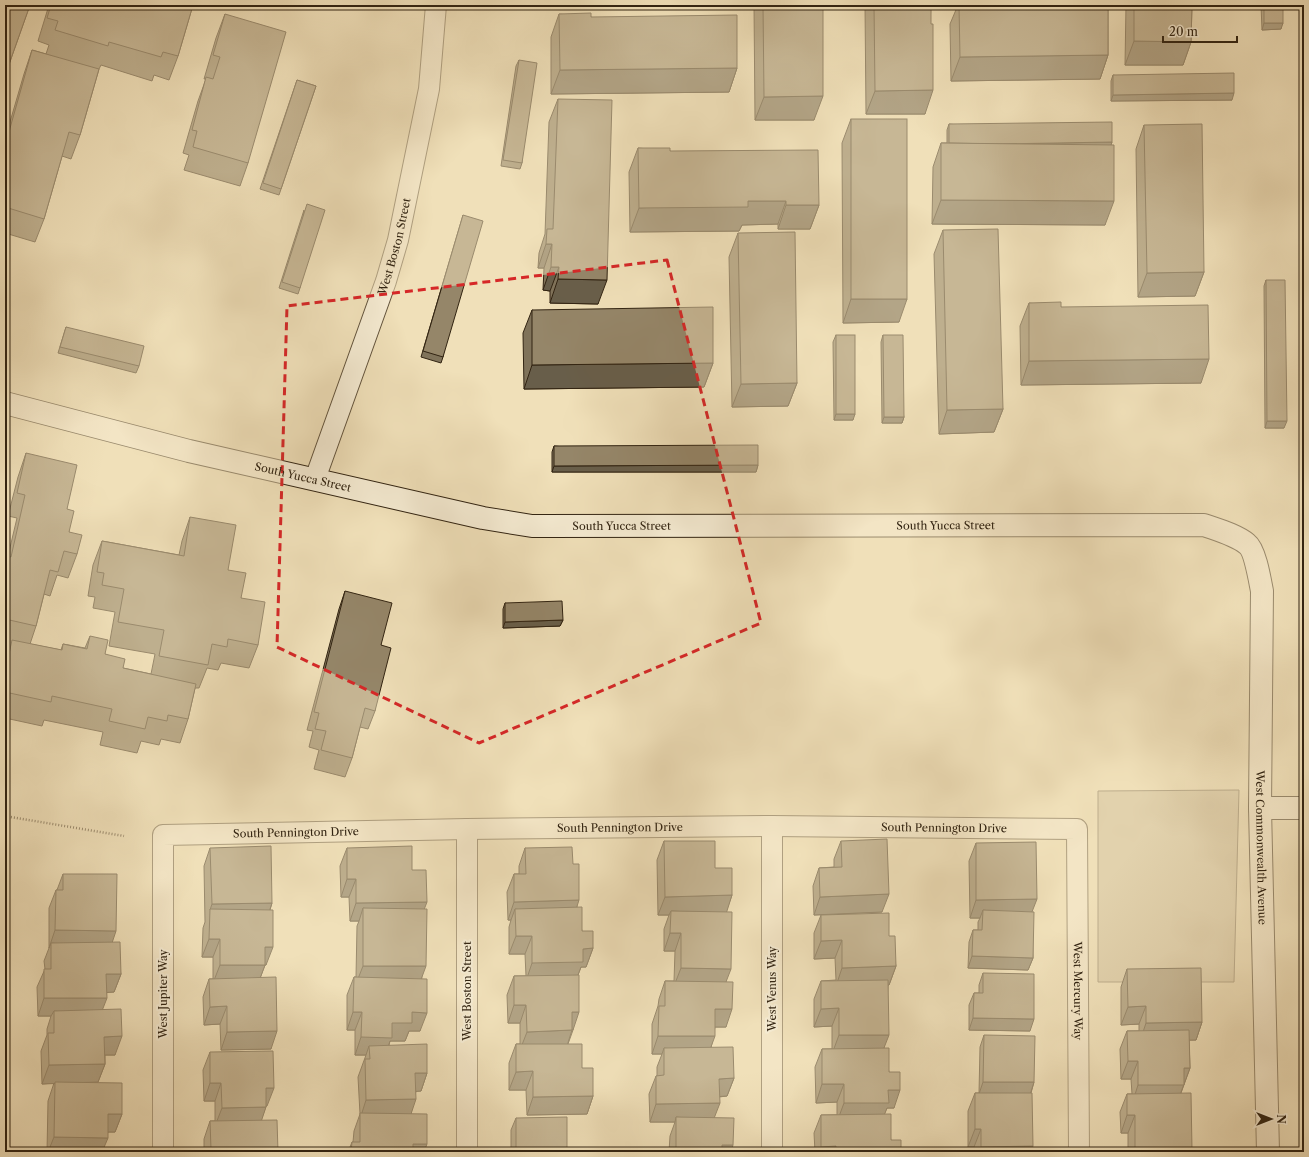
<svg xmlns="http://www.w3.org/2000/svg" width="1309" height="1157" font-family="'Libre Caslon Text',serif">
<style>
.green{fill:#d0c09d;stroke:#817258}
.lines{fill:none;stroke-linecap:round;stroke-linejoin:round}
.street-casing{stroke:#62533c;stroke-width:22}
.secondary-casing{stroke:#322412;stroke-width:24}
.path{stroke:#322412;stroke-width:2.5;stroke-dasharray:1 2;stroke-linecap:butt}
.street{stroke:#f5ebd2;stroke-width:20}
.secondary{stroke:#f5ebd2;stroke-width:22}
.wall{fill:#80735a;stroke:#322412}
.shaded-wall{fill:#685e4a;stroke:#322412}
.building{fill:#958669;stroke:#322412}
.marked{fill:none;stroke:#d62828;stroke-width:3;stroke-dasharray:8 5;stroke-linejoin:round}
.labels{text-anchor:middle;dominant-baseline:central;stroke-width:4;stroke-linejoin:round;paint-order:stroke}
.street-label{font-size:11px;fill:#322412;stroke:#f5ebd2}
</style>
<rect width="100%" height="100%" fill="#f0e0b9"/>
<filter id="stains"><feTurbulence type="fractalNoise" baseFrequency=".005" numOctaves="4"/><feColorMatrix values="0 0 0 0 .2 0 0 0 0 .09 0 0 0 0 .02 0 0 0 .5 -.17"/></filter>
<radialGradient id="worn" r=".72"><stop offset=".6" stop-color="#630" stop-opacity="0"/><stop offset="1" stop-color="#630" stop-opacity=".3"/></radialGradient>
<path class="green" d="M1239 790 1234 982H1098V791Z"/>
<g class="lines">
<g class="street-casing">
<g id="street">
<path id="s1" d="M315 479 386 281 398 240 429 89 436 5"/>
<path d="M772 826V1152"/>
<path d="M467 829V1152"/>
<path id="s2" d="M163 1152V835L467 829 772 826 1077 829 1079 1152"/>
</g>
</g>
<g class="secondary-casing">
<g id="secondary">
<path id="s3" d="M5 403 189 451 483 518 532 526 1204 525C1218 530 1236 535 1247 544 1255 550 1260 581 1262 591L1260 808 1268 1152"/>
<path d="M1260 808H1304"/>
</g>
</g>
<path class="path" d="M5 816 124 836"/>
<use href="#street" class="street"/>
<use href="#secondary" class="secondary"/>
</g>
<g class="wall">
<path d="M30 5 6 73H5V16Z"/>
<path d="M49 5H193L178 56 169 80 154 75 152 81 101 65 99 69 80 135 71 159 62 156 44 219 35 242 5 233V139L24 74 32 50 46 54 49 45 38 41Z"/>
<path d="M754 5H823L814 120H755Z"/>
<path d="M865 5H931L925 114H866Z"/>
<path d="M958 5H1108V55L1100 79 951 81 950 24Z"/>
<path d="M1126 5H1192L1191 42 1183 65H1125Z"/>
<path d="M1261 5H1283L1281 29 1262 30Z"/>
<path d="M225 14 248 163 240 186 184 170 189 155 183 153 198 101 206 79H204L216 38Z"/>
<path d="M559 14 591 17 737 68 729 92 551 94V37Z"/>
<path d="M519 60 522 163 520 169 501 166 516 66Z"/>
<path d="M1113 75 1232 100 1111 101V81Z"/>
<path d="M297 80 316 86 279 195 260 189Z"/>
<path d="M558 99 598 304 550 303V291L543 290 544 268H538L539 253 545 234 549 122Z"/>
<path d="M851 119 899 322 843 323 842 143Z"/>
<path d="M949 124 1112 142 1111 145 1105 225 932 224 933 167 941 143H947V130Z"/>
<path d="M1144 125 1204 272 1195 296 1138 297 1136 149Z"/>
<path d="M638 148 670 151 819 205 810 229H778V224L742 225 739 231 630 232 629 172Z"/>
<path d="M304 210 300 288 298 294 279 288Z"/>
<path d="M463 215 443 357 441 363 421 357Z"/>
<path d="M943 230 1003 409 994 432 939 434 934 254Z"/>
<path d="M738 233 797 383 788 406 732 407 729 257Z"/>
<path d="M1266 280 1284 428H1265L1264 286Z"/>
<path d="M1029 303 1061 307 1201 383 1021 385 1020 326Z"/>
<path d="M532 310 713 363 704 387 524 389 523 333Z"/>
<path d="M66 327 139 366 136 373 58 353Z"/>
<path d="M836 335 853 420H834L833 342Z"/>
<path d="M883 335 904 417 902 423H882L881 342Z"/>
<path d="M554 446 758 465 756 472H552V452Z"/>
<path d="M26 453 67 509 69 532 77 554 68 578 57 575 50 596 44 594 36 626 30 644 61 650 63 644 85 648 90 636 105 654 123 668 151 674 155 654 109 646 115 612 93 608 95 597 88 596 93 565 102 541 179 555 182 541 190 517 228 570 241 598 258 645 249 668 221 663 218 670 207 668 199 688H195L188 719 180 743 161 739 159 745 141 741 137 753 100 745 103 732 44 720 42 726 5 718V660L10 646 5 644V556H8L17 518 8 516 18 477Z"/>
<path d="M345 591 381 645 375 711 368 729 360 727 352 758 345 777 314 769 319 750 309 747 313 731 307 730 339 609Z"/>
<path d="M505 603 563 620 560 626 503 628V609Z"/>
<path d="M664 841 715 868 732 895 726 912V1027H715L711 1048 734 1078 727 1096 719 1097 714 1118 731 1152H669L670 1136 675 1122H650L649 1094 656 1076H657V1067L662 1054H652V1024L658 1006 659 999 665 981H674L675 951H664V929L669 915H658L657 860Z"/>
<path d="M841 841 882 912 814 915 813 886 819 868 834 867V859Z"/>
<path d="M976 843 1032 912 1033 958 1028 970 968 968 969 942 973 930H978V922L980 918H970L969 861Z"/>
<path d="M210 848 272 903 270 910 266 965H265L260 978 271 1049 221 1050 220 1024 204 1025 203 997 209 979H213V957H202L203 928 205 922 204 866Z"/>
<path d="M347 848 412 870 424 909 420 1031H409L405 1041H390L389 1045 427 1073 421 1091H416L411 1113 424 1152H348L352 1142H353L354 1131 360 1114 358 1077 366 1055H355V1030H347V995L354 977H356L357 926 359 921H350L349 897H341L340 866Z"/>
<path d="M525 848 573 864 577 907 582 931 593 948 586 967H581L578 975 573 1030 568 1044 582 1068 593 1096 587 1114 527 1115 526 1090H509V1063L516 1044H520V1023H508L507 995 514 976H526L525 954H509V927L511 920H508L507 892 514 874H519V866Z"/>
<path d="M63 874 112 942 121 974 114 992H107L102 1009 115 1055H105V1064L98 1082 81 1083 122 1114 115 1132H108L103 1149 121 1152H47L48 1101 54 1083 42 1084 41 1051 47 1035V1029L51 1016H38L37 987 45 969 44 961 49 948V908L56 890H57Z"/>
<path d="M821 915 889 936 896 966 889 985H888L884 1048 889 1072 894 1108H887L884 1114 891 1140 901 1152H815L814 1133 821 1115H837V1102L816 1103 815 1067 822 1049H832V1026L814 1027V999L821 981 836 980 835 958 814 959V933Z"/>
<path d="M1127 969 1202 1022 1196 1040H1189L1190 1068 1181 1093 1192 1152H1128V1133H1121L1120 1112 1127 1094H1132L1131 1079H1121L1120 1049 1127 1031H1139V1024L1121 1025V987Z"/>
<path d="M983 973 1030 1031 969 1030V1005L974 993H979V985Z"/>
<path d="M984 1035 1034 1082 1031 1093V1152H974V1147H968V1111L975 1093H979L980 1047Z"/>
<path d="M210 1052 267 1106H266L261 1120 278 1152H204V1139L210 1121H215V1101H204L203 1070Z"/>
<path d="M516 1118 567 1152H511V1130Z"/>
</g>
<g class="shaded-wall">
<path d="M569 5H611L610 9 568 8Z"/>
<path d="M1264 23H1283L1281 29 1262 30Z"/>
<path d="M1134 41 1191 42 1183 65H1125Z"/>
<path d="M1108 55 1100 79 951 81 960 57Z"/>
<path d="M737 68 729 92 551 94 560 70Z"/>
<path d="M933 90 925 114H866L875 91Z"/>
<path d="M1234 93 1232 100 1111 101 1113 95Z"/>
<path d="M823 96 814 120H755L764 97Z"/>
<path d="M1112 142 1110 148 949 145Z"/>
<path d="M941 200 1114 201 1105 225 932 224Z"/>
<path d="M748 201H786L778 224 742 225 739 231 630 232 639 208Z"/>
<path d="M786 205H819L810 229H778Z"/>
<path d="M546 244H552L544 268H538Z"/>
<path d="M551 267H559L550 291 543 290Z"/>
<path d="M1204 272 1195 296 1138 297 1147 273Z"/>
<path d="M558 279 607 280 598 304 550 303Z"/>
<path d="M851 299H907L899 322 843 323Z"/>
<path d="M1209 359 1201 383 1021 385 1029 361Z"/>
<path d="M713 363 704 387 524 389 532 365Z"/>
<path d="M797 383 788 406 732 407 741 384Z"/>
<path d="M1003 409 994 432 939 434 947 410Z"/>
<path d="M836 414H855L853 420H834Z"/>
<path d="M884 417H904L902 423H882Z"/>
<path d="M1267 421H1287L1284 428H1265Z"/>
<path d="M758 465 756 472H552L554 466Z"/>
<path d="M563 620 560 626 503 628 505 622Z"/>
<path d="M347 879H356L349 897H341Z"/>
<path d="M889 894 882 912 814 915 820 897Z"/>
<path d="M732 895 726 914 671 911 669 915H658L665 897Z"/>
<path d="M1037 899 1030 917 983 910 980 918H970L976 900Z"/>
<path d="M579 900 573 919 515 909 511 920H508L514 902Z"/>
<path d="M427 902 420 920 363 908 359 921H350L356 903Z"/>
<path d="M272 903 266 921 210 910 212 904Z"/>
<path d="M55 930 116 931 110 949 51 943 49 948Z"/>
<path d="M670 933H681L675 951H664Z"/>
<path d="M516 936H532L525 954H509Z"/>
<path d="M209 939H220L213 957H202Z"/>
<path d="M842 940 835 958 814 959 821 941Z"/>
<path d="M265 947H273L266 965H258Z"/>
<path d="M593 948 586 967H581L576 980 526 981 532 963 583 949Z"/>
<path d="M972 956 1033 958 1028 970 968 968Z"/>
<path d="M220 965H265L258 984 213 983Z"/>
<path d="M363 966H426L419 985 356 984Z"/>
<path d="M896 966 889 985 836 986 842 968Z"/>
<path d="M681 968 731 969 724 987 674 986Z"/>
<path d="M106 974H121L114 992 100 993Z"/>
<path d="M44 998H107L100 1016 54 1011 51 1016H38Z"/>
<path d="M514 1005H526L520 1023H508Z"/>
<path d="M227 1006 220 1024 204 1025 210 1007Z"/>
<path d="M1146 1006 1139 1024 1121 1025 1128 1007Z"/>
<path d="M839 1008 832 1026 814 1027 821 1009Z"/>
<path d="M715 1009H732L726 1027H708Z"/>
<path d="M353 1012H362L355 1030H347Z"/>
<path d="M412 1012 427 1013 420 1031H409L405 1041H390L385 1056 369 1046 366 1055H355L361 1037 392 1023Z"/>
<path d="M572 1012H579L573 1030H565Z"/>
<path d="M973 1018 1034 1019 1030 1031 969 1030Z"/>
<path d="M1202 1022 1196 1040 1140 1041 1146 1023Z"/>
<path d="M572 1030 566 1049 520 1050 527 1032Z"/>
<path d="M277 1031 271 1049 221 1050 227 1032Z"/>
<path d="M839 1035H889L882 1053 832 1054Z"/>
<path d="M122 1036 115 1055H98L104 1037Z"/>
<path d="M658 1036H715L708 1055 664 1048 662 1054H652Z"/>
<path d="M1128 1061H1138L1131 1079H1121Z"/>
<path d="M105 1064 98 1082 42 1084 49 1065Z"/>
<path d="M1184 1068H1190L1177 1103 1132 1104 1138 1085Z"/>
<path d="M533 1071 526 1090H509L516 1072Z"/>
<path d="M415 1073H427L421 1091 409 1092Z"/>
<path d="M734 1078 727 1096 712 1097 719 1079Z"/>
<path d="M983 1082H1034L1030 1095 979 1094Z"/>
<path d="M210 1083H221L215 1101H204Z"/>
<path d="M822 1084H844L837 1102 816 1103Z"/>
<path d="M266 1088H274L267 1106H259Z"/>
<path d="M888 1090H900L894 1108H887L882 1121 837 1122 844 1103Z"/>
<path d="M593 1096 587 1114 527 1115 533 1097Z"/>
<path d="M416 1099 410 1117 360 1119 366 1100Z"/>
<path d="M720 1103 713 1121 676 1117 675 1122H650L656 1104Z"/>
<path d="M266 1107 260 1125 215 1126 222 1108Z"/>
<path d="M108 1114H122L115 1132H101Z"/>
<path d="M1127 1115H1135L1128 1133H1121Z"/>
<path d="M975 1129H981L974 1147H968Z"/>
<path d="M54 1137 108 1138 102 1152 60 1149 59 1152H48Z"/>
<path d="M413 1144H427L424 1152H410Z"/>
<path d="M722 1145H733L731 1152H719Z"/>
<path d="M836 1146 834 1152H819L821 1147Z"/>
<path d="M1033 1146 1031 1152H979L981 1147Z"/>
<path d="M227 1148 226 1152H209L211 1149Z"/>
<path d="M1192 1150V1152H1135Z"/>
</g>
<g class="building">
<path d="M9 5H30L8 67 5 66V17Z"/>
<path d="M51 5H193L178 56 163 52 161 57 109 42 108 46 55 30 58 21 47 18Z"/>
<path d="M763 5H823V96L764 97Z"/>
<path d="M874 5H931V24H933V90L875 91Z"/>
<path d="M959 5H1108V55L960 57Z"/>
<path d="M1134 5H1192L1191 42 1134 41Z"/>
<rect x="1264" y="5" width="19" height="18"/>
<path d="M591 13V17L737 15V68L560 70 559 14Z"/>
<path d="M225 14 286 32 248 163 193 147 197 131 192 130 206 77 213 79 220 57 213 55Z"/>
<path d="M32 50 99 69 80 135 69 132 44 219 5 207V146Z"/>
<path d="M519 60 537 63 522 163 503 160Z"/>
<path d="M1234 73V93L1113 95V75Z"/>
<path d="M297 80 316 86 281 189 263 183Z"/>
<path d="M558 99 612 100 607 280 558 279 559 267H551L552 244H546L547 229H553Z"/>
<rect x="851" y="119" width="56" height="180"/>
<path d="M1112 122V142L999 144 949 143V124Z"/>
<path d="M1202 124 1204 272 1147 273 1144 125Z"/>
<path d="M941 143 1114 145V201L941 200Z"/>
<path d="M638 148H670V151L818 150 819 205H786V201H748V207L639 208Z"/>
<path d="M307 204 325 210 300 288 282 282Z"/>
<path d="M463 215 483 221 443 357 423 351Z"/>
<path d="M998 229 1003 409 947 410 943 230Z"/>
<path d="M795 232 797 383 741 384 738 233Z"/>
<path d="M1266 280H1285L1287 421H1267Z"/>
<path d="M1061 302V307L1208 305 1209 359 1029 361V303Z"/>
<path d="M713 307V363L532 365V310Z"/>
<path d="M66 327 144 346 139 366 60 347Z"/>
<rect x="836" y="335" width="19" height="79"/>
<path d="M883 335H903L904 417H884Z"/>
<path d="M758 445V465L554 466V446Z"/>
<path d="M26 453 77 465 67 509 74 511 69 532 82 535 77 554 64 551 58 572 50 570 36 626 5 619V556L11 557 25 495 17 493Z"/>
<path d="M190 517 236 525 228 570 246 573 241 598 265 602 258 645 228 639 227 647 212 644 208 665 159 656 164 630 118 622 124 589 102 585 104 573 97 572 102 541 184 556Z"/>
<path d="M345 591 392 603 381 645 391 648 375 711 365 708 352 758 321 750 326 731 315 729 319 713 314 712Z"/>
<path d="M562 601 563 620 505 622V603Z"/>
<path d="M90 636 108 640 105 654 125 659 123 668 196 684 188 719 168 715 167 721 148 717 145 729 109 721 112 709 52 696 51 702 5 692V673L12 640 62 650 63 644 87 649Z"/>
<path d="M887 839 889 894 820 897 819 868 842 867 841 841Z"/>
<path d="M664 841H715V868H732V895L665 897Z"/>
<path d="M1036 842 1037 899 976 900V843Z"/>
<path d="M271 846 272 903 212 904 210 848Z"/>
<path d="M412 846V870H426L427 902 356 903V879H347V848Z"/>
<path d="M572 847 573 864H579V900L514 902V874H526L525 848Z"/>
<path d="M63 874H117L116 931 55 930 56 890H63Z"/>
<path d="M582 907V931H593V948L583 949V962L532 963V936H516L515 909Z"/>
<path d="M363 908 427 909 426 966H363Z"/>
<path d="M210 909 273 910V947H265V965H220V939H209Z"/>
<path d="M983 910 1034 912 1033 958 972 956 973 930H982Z"/>
<path d="M671 911 732 912 731 969 681 968V933H670Z"/>
<path d="M889 913V936H895L896 966 842 968V940L821 941V915Z"/>
<path d="M120 942 121 974H106L107 998H44V969H51V943Z"/>
<path d="M1201 968 1202 1022 1146 1023V1006L1128 1007 1127 969Z"/>
<path d="M983 973 1034 974V1019L973 1018 974 993H983Z"/>
<path d="M579 975V1012H572V1030L527 1032 526 1005H514V976Z"/>
<path d="M276 977 277 1031 227 1032V1006L210 1007 209 979Z"/>
<path d="M354 977 427 979V1013L412 1012V1023H392V1038L361 1037 362 1012H353Z"/>
<path d="M888 980 889 1035H839V1008L821 1009V981Z"/>
<path d="M665 981 733 982 732 1009H715V1036H658L659 1006H665Z"/>
<path d="M121 1009 122 1036 104 1037 105 1064 49 1065 48 1033H54V1011Z"/>
<path d="M1189 1030 1190 1068H1184V1085H1138V1061H1128L1127 1031Z"/>
<path d="M984 1035 1035 1036 1034 1082H983Z"/>
<path d="M427 1044V1073H415L416 1099 366 1100 365 1059H370L369 1046Z"/>
<path d="M516 1044H582V1068H593V1096L533 1097V1071L516 1072Z"/>
<path d="M733 1047 734 1078 719 1079 720 1103 656 1104V1076L664 1075V1048Z"/>
<path d="M889 1048V1072H900V1090H888L889 1103H844V1084H822V1049Z"/>
<path d="M273 1051 274 1088H266V1107L222 1108 221 1083H210V1052Z"/>
<path d="M55 1082 122 1083V1114H108V1138L54 1137Z"/>
<path d="M975 1093H1032L1033 1146 981 1147V1129H975Z"/>
<path d="M1191 1093 1192 1150 1135 1152V1115H1127V1094Z"/>
<path d="M360 1113 427 1114V1144H413V1152H351L352 1142H360Z"/>
<path d="M891 1114V1140H901V1152H836V1146L821 1147V1115Z"/>
<path d="M567 1117V1152H516V1118Z"/>
<path d="M676 1117 734 1118 733 1145H722V1152H676Z"/>
<path d="M277 1120 278 1152H228L227 1148 211 1149 210 1121Z"/>
<path d="M60 1149 121 1150V1152H60Z"/>
</g>
<path d="M0 0H1309V1157H0ZM667 260 761 623 479 743 277 647 287 306Z" fill="#f0e0b9" fill-opacity=".55" fill-rule="evenodd"/>
<path class="marked" d="M667 260 761 623 479 743 277 647 287 306Z"/>
<g class="labels">
<g class="street-label">
<text stroke="none"><textPath href="#s1" startOffset="246">West Boston Street</textPath></text>
<text stroke="none"><textPath href="#s3" startOffset="307">South Yucca Street</textPath></text>
<text stroke="none"><textPath href="#s3" startOffset="631">South Yucca Street</textPath></text>
<text stroke="none"><textPath href="#s3" startOffset="955">South Yucca Street</textPath></text>
<text stroke="none"><textPath href="#s2" startOffset="774">South Pennington Drive</textPath></text>
<text stroke="none"><textPath href="#s2" startOffset="1098">South Pennington Drive</textPath></text>
<text stroke="none"><textPath href="#s2" startOffset="450">South Pennington Drive</textPath></text>
<text stroke="none"><textPath href="#s3" startOffset="1567">West Commonwealth Avenue</textPath></text>
<text transform="translate(772 989) rotate(-90)">West Venus Way</text>
<text transform="translate(467 991) rotate(-90)">West Boston Street</text>
<text stroke="none"><textPath href="#s2" startOffset="1393">West Mercury Way</textPath></text>
<text transform="translate(163 994) rotate(-90)">West Jupiter Way</text>
</g>
</g>
<rect width="1309" height="1157" fill="none" stroke="#f0e0b9" stroke-width="20"/>
<rect x="6" y="6" width="1297" height="1145" fill="none" stroke="#322412" stroke-width="2"/>
<rect x="10" y="10" width="1289" height="1137" fill="none" stroke="#322412"/>
<g transform="translate(1271 1119) rotate(90)" stroke="#f5ebd2" stroke-width="3" paint-order="stroke">
<path d="M0-3L7 15L0 10L-7 15Z" fill="#322412"/>
<text y="-6" font-size="11" font-weight="bold" text-anchor="middle" fill="#322412">N</text>
</g>
<path d="M1163 36v6h74v-6" fill="none" stroke="#322412" stroke-width="2"/>
<text x="1169" y="36" font-size="12" fill="#322412" stroke="#f5ebd2" stroke-width="3" paint-order="stroke">20 m</text>
<rect width="100%" height="100%" filter="url(#stains)"/>
<rect width="100%" height="100%" fill="url(#worn)"/>
</svg>
